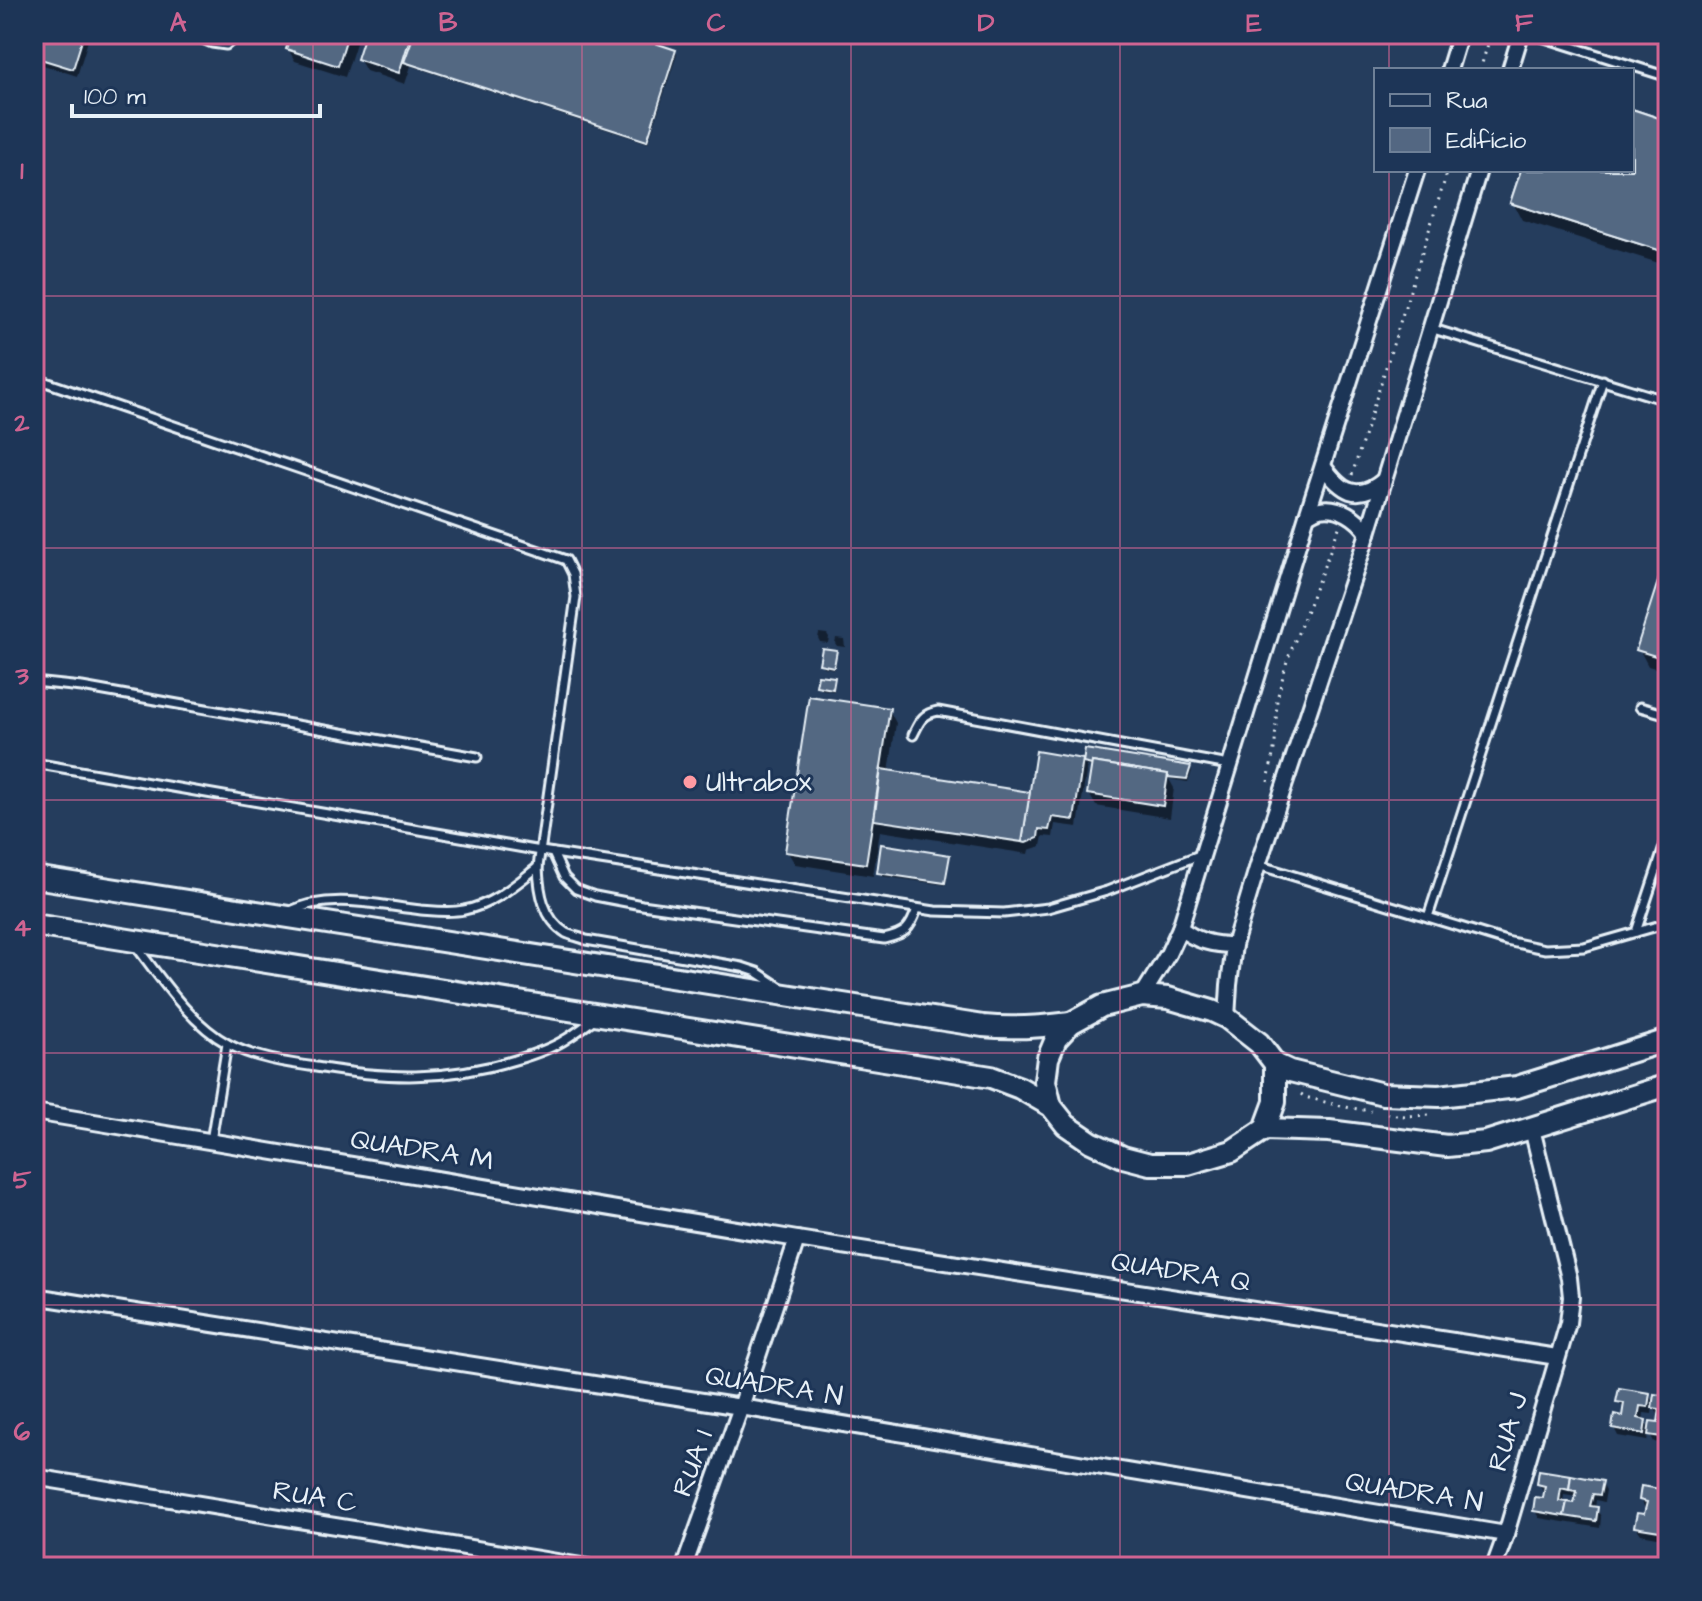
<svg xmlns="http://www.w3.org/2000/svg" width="1702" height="1601" font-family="'Architects Daughter',sans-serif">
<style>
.shadow{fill:#0007;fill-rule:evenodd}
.building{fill:#536782;stroke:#e8f1f8;stroke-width:2}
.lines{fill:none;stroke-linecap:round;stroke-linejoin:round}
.service-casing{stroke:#e8f1f8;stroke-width:13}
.minor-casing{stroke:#e8f1f8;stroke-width:20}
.secondary-casing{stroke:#e8f1f8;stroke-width:26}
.path{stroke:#e8f1f8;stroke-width:3;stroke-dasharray:2 6;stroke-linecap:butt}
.service{stroke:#1d3557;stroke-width:7}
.minor{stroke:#1d3557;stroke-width:14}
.secondary{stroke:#1d3557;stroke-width:20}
.grid{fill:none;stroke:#cf6492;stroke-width:2;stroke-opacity:0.55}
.poi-dot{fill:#ff9aa2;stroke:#1d3557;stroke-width:3}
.labels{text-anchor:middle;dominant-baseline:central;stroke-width:6;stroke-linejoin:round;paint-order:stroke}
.poi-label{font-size:28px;fill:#e8f1f8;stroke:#1d3557;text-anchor:start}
.street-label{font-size:28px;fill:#e8f1f8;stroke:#1d3557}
.neatline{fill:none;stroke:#cf6492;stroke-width:3}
.grid-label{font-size:26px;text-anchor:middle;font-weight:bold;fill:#cf6492}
</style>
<rect width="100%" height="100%" fill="#253d5d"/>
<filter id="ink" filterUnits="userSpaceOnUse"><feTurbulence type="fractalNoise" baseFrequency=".0125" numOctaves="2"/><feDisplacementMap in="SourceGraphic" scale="16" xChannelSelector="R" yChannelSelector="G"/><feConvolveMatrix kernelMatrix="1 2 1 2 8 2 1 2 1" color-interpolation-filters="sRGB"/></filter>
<g filter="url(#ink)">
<g class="shadow">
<path d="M34 34H90L77 76 34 62Z"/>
<path d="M293 34H359L345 77 295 61 288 49Z"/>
<path d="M368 34H411L410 38 413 43 416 34H622L675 51 677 54 648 143 411 66 405 84 366 71 359 59Z"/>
<path d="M1632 34H1654L1652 40Z"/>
<path d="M1632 112 1668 123V266L1522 220 1513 203 1523 170H1632Z"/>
<path d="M1668 557V672L1648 666 1639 649Z"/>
<path d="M819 633 827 634 829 637 828 643 820 642 818 638Z"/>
<path d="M836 638 844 639 845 647 837 646 835 643Z"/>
<path d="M836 652 837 655 835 669 823 667 821 664Z"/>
<path d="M833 679 835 682 834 691 820 689 818 686Z"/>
<path d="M889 710 896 723 889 773 1031 794 1082 761 1085 766 1087 752 1190 768 1192 771 1188 782 1169 779 1174 788 1170 818 1096 806 1089 794 1093 767 1087 766 1078 827 1055 824 1053 837 1043 836 1041 846 1029 850 1028 854 880 831 873 876 795 864 787 851Z"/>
<path d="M948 857 950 860 946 885 881 876 879 872Z"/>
<path d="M1649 1395 1655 1405 1668 1398V1444L1654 1442 1649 1432 1647 1441 1618 1436 1614 1428 1624 1418 1625 1410 1618 1401ZM1653 1406 1659 1416H1661L1660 1424 1650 1431 1645 1421H1643L1644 1413 1652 1414Z"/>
<path d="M1601 1482 1606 1490 1604 1502 1596 1500 1595 1509H1597L1601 1517 1600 1528 1539 1518 1535 1511 1544 1500 1546 1492H1543L1539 1484ZM1564 1495 1577 1497 1576 1505 1563 1503Z"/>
<path d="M1668 1493V1512L1666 1511 1665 1519 1668 1520V1539L1641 1534 1636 1527 1646 1516 1647 1508H1645L1641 1500Z"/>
</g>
<g class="building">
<path d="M34 34H84L73 69 34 57Z"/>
<path d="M291 34H348L338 66 286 49Z"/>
<path d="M365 34 411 35 399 73 357 59Z"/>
<path d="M414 34H628L676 50 647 141 404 62Z"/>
<path d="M1632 109 1668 121V253L1510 203 1521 170H1632Z"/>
<path d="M1632 109 1668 121V253L1510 203 1521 170H1632Z"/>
<path d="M1668 550V660L1636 650Z"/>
<path d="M822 648 837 650 834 667 819 664Z"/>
<path d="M818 675 835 677 833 689 816 686Z"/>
<path d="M809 696 890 708 866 864 785 852Z"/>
<path d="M1085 749 1191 766 1187 779 1168 777V774L1092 762V765L1083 763Z"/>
<path d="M1036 751 1083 759 1074 820 1052 817 1049 830 1039 829 1038 838 1026 843 1022 842Z"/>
<path d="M1092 762 1168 774 1163 806 1087 794Z"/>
<path d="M881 769 1030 792 1022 842 874 820Z"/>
<path d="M881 844 950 855 945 883 877 873Z"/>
<path d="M1619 1388 1650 1393 1648 1407 1640 1406 1638 1418 1646 1420 1644 1434 1612 1428 1614 1414 1622 1416 1624 1403 1616 1402Z"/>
<path d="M1654 1394 1668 1396V1438L1648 1435 1650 1421 1658 1422 1660 1409 1652 1408Z"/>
<path d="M1539 1470 1571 1475 1569 1490 1561 1488 1559 1501 1567 1502 1564 1516 1533 1511 1535 1497 1543 1498 1545 1486 1537 1484Z"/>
<path d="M1571 1475 1603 1481 1600 1495 1593 1494 1590 1506 1598 1507 1596 1521 1564 1516 1567 1502 1574 1503 1577 1491 1569 1490Z"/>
<path d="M1641 1486 1668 1490V1505L1663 1504 1660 1517 1668 1518 1666 1532 1634 1527 1637 1513 1644 1514 1647 1502 1639 1500Z"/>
</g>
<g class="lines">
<g class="service-casing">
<g id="service">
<path d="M191 34 212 43 226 45 239 34"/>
<path d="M1532 34 1668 77"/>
<path d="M1430 328 1668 401"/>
<path d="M34 378 566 560 573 574 576 597 538 867C539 891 543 919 566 933 572 936 580 937 586 940L742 967 757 972 781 988"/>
<path d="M34 682 82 687 477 757"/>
<path d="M1640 707 1668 715"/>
<path d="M913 735C920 721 922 714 938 711L1229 765"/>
<path d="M34 763 541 851 935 911 1004 913 1048 908 1107 891 1202 854"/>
<path d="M553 853 564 877 576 889 595 896 642 905 884 939C906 934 910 929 917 909"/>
<path d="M1258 865 1506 941 1545 949 1584 947 1668 923"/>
<path d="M288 912C329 892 377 905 421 910 435 911 450 913 464 910 493 905 516 884 538 867"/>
<path d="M1428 917 1603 380"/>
<path d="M1636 932 1668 835"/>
<path d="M136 946C161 979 191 1024 228 1044 254 1058 287 1063 316 1067 388 1079 444 1081 515 1060 532 1055 551 1049 566 1039 576 1033 586 1025 596 1018"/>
<path d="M211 1141 227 1044"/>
</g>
</g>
<g class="minor-casing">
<g id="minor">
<path d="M1449 70 1460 34"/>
<path d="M1510 70 1521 34"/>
<path d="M1323 466C1341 491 1357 503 1384 480"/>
<path d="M1307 515C1311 513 1315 510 1320 509 1339 505 1358 518 1368 533"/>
<path d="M1180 928C1196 941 1213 945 1234 945"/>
<path d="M1142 996 1168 954 1180 928 1307 515 1417 170"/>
<path d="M1227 1018 1229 985 1234 945 1258 865 1368 533 1479 170"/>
<path d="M34 1112 797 1239 1557 1357"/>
<path d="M34 1296 741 1407 1506 1534"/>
<path d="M34 1477 588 1567"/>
<path d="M684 1567 741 1407 797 1239"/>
<path d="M1494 1567 1506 1534 1568 1323 1571 1297 1569 1278 1532 1129"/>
</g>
</g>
<g class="secondary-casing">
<g id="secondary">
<path d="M34 877 983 1026C1013 1029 1041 1027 1071 1023"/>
<path d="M34 925 991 1077 1020 1088 1051 1106 1066 1125 1091 1142 1123 1157 1150 1164H1188L1232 1151 1265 1129 1275 1102V1064"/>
<path d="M1051 1106 1045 1081 1048 1058 1056 1039 1071 1023 1102 1006 1142 996 1168 998 1212 1011 1227 1018 1259 1043 1275 1064 1290 1071 1383 1094 1439 1096 1517 1087 1668 1040"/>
<path d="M1265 1129 1329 1131 1447 1146 1486 1142 1668 1085"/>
</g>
</g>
<g class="path">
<path d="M1480 70 1491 34"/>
<path d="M1352 475 1448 170"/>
<path d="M1268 782 1275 744 1277 699 1287 661 1340 525"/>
<path d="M1301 1094 1305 1097 1345 1107 1371 1111"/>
<path d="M1387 1114 1405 1116 1431 1115"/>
</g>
<use href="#service" class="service"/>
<use href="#minor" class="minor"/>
<use href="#secondary" class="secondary"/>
</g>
</g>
<path class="grid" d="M313 34V1567M582 34V1567M851 34V1567M1120 34V1567M1389 34V70M1389 170V1567M34 296H1668M34 548H1668M34 800H1668M34 1053H1668M34 1305H1668"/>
<circle class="poi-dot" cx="690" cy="782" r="8"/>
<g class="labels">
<g class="poi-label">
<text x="706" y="782">Ultrabox</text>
</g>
<g class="street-label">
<text transform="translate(422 1150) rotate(9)">QUADRA M</text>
<text transform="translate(1181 1272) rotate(9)">QUADRA Q</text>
<text transform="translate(774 1386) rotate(9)">QUADRA N</text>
<text transform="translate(1508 1432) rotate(-74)">RUA J</text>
<text transform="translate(693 1463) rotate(-70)">RUA I</text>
<text transform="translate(1414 1492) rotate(9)">QUADRA N</text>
<text transform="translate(315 1497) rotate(9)">RUA C</text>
</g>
</g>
<rect width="1702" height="1601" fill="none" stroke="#1d3557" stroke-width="88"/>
<rect x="1374" y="68" width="260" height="104" fill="#1d3557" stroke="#6e8097" stroke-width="2"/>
<rect x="1390" y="94" width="40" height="12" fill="#1d3557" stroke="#6e8097" stroke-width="2"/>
<text x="1446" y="108" font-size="24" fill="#e8f1f8">Rua</text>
<rect x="1390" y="128" width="40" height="24" fill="#536782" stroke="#6e8097" stroke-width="2"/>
<text x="1446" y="148" font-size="24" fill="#e8f1f8">Edifício</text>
<path d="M72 104v12h248v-12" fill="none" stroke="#e8f1f8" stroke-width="4"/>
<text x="84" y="104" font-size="24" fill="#e8f1f8" stroke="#1d3557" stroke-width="6" paint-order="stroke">100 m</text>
<rect x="44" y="44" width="1614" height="1513" class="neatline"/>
<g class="grid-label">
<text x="178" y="31">A</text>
<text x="448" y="31">B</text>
<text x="716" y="31">C</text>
<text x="986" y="31">D</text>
<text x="1254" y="31">E</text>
<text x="1524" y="31">F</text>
<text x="22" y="179">1</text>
<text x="22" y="431">2</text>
<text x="22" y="684">3</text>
<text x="22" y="936">4</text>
<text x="22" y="1188">5</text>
<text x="22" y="1440">6</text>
</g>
</svg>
